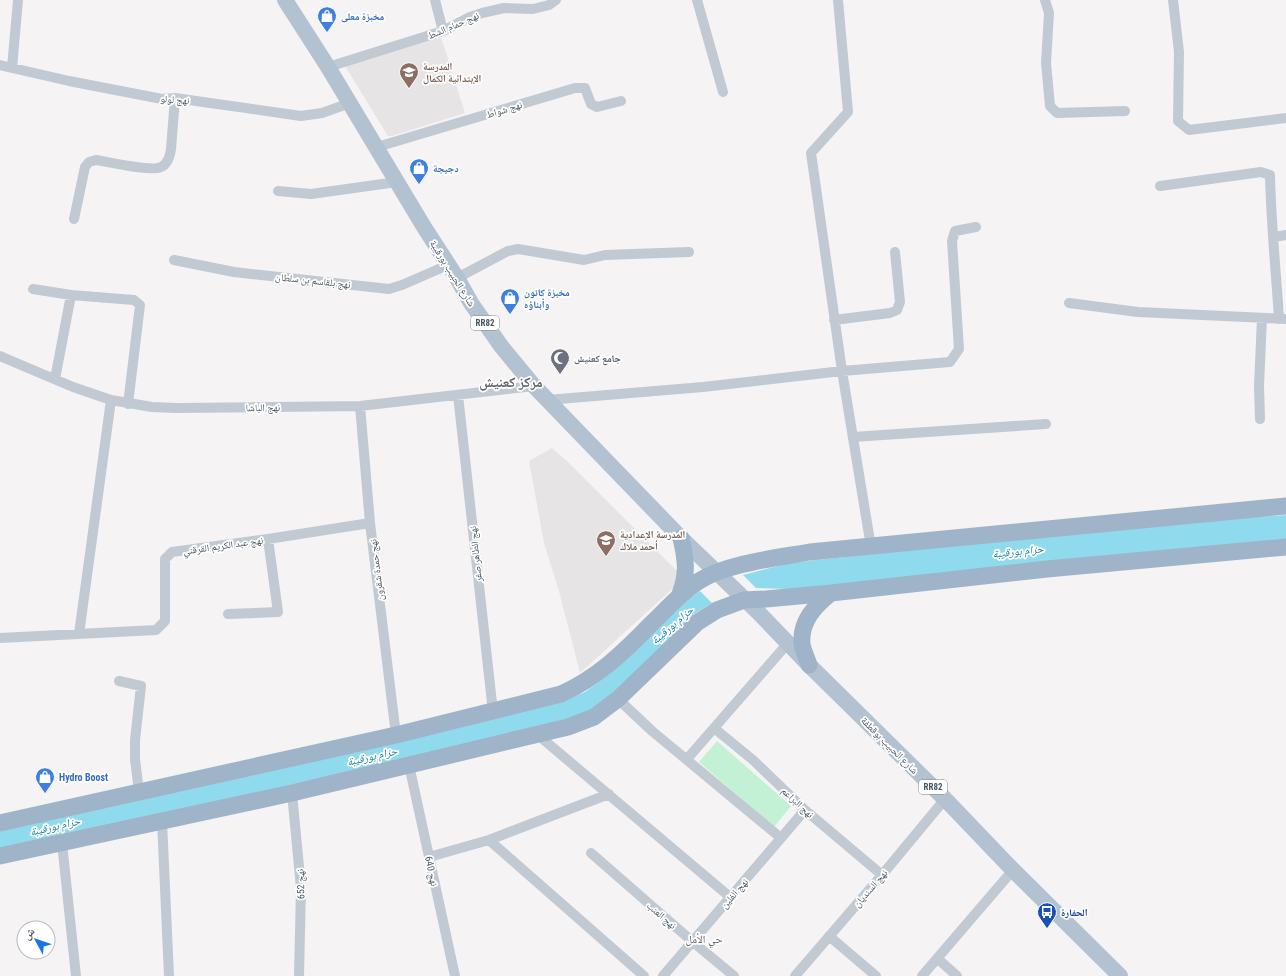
<svg xmlns="http://www.w3.org/2000/svg" width="1286" height="976" font-family="'Roboto Condensed','Noto Naskh Arabic',sans-serif">
<rect width="100%" height="100%" fill="#f5f3f3"/>
<path fill="#e6e4e5" d="M 441,37 L 465,113 L 392,136 L 388,136 L 345,66 Z
M 552,448 L 568,462 L 678,572 L 680,582 L 580,673 L 559,591 L 544,543 L 529,461 Z"/>
<path fill="#c3f1d5" d="M 717,741 L 791,806 L 774,827 L 699,762 Z"/>
<path fill="#90daee" d="M 1286,515 L 1286,540 L 791,589 L 756,588 L 743,575 L 789,563 L 872,554 L 1215,520 Z
M 700,591 L 712,603 L 694,614 L 682,628 L 622,688 L 583,715 L 409,759 L 0,850 L 0,831 L 446,731 L 561,702 L 585,692 L 603,679 L 636,650 L 684,602 Z"/>
<g fill="none" stroke-linecap="round" stroke-linejoin="round">
<path stroke="#c1cad2" stroke-width="10" d="M 435,0 L 443,31
M 697,0 L 723,92
M 838,0 L 848,112 L 811,153 L 842,371 L 871,547
M 1045,0 L 1049,13 L 1046,63 L 1050,106 L 1057,113 L 1125,111
M 1173,0 L 1179,52 L 1178,121 L 1189,130 L 1286,118
M 0,65 L 69,81 L 162,99 L 175,98 L 301,116 L 322,113 L 350,103
M 328,67 L 443,31 L 470,17 L 482,13 L 504,8 L 533,9 L 549,5 L 556,0
M 12,68 L 18,0
M 377,147 L 575,88 L 585,88 L 591,104 L 597,107 L 621,101
M 1160,186 L 1261,172 L 1270,175 C 1271,223 1276,271 1279,319
M 278,191 L 311,194 L 397,182
M 74,219 L 85,167 L 89,162 L 96,160 C 109,162 151,172 161,167 C 168,164 170,156 171,149 L 175,98
M 1274,237 L 1286,235
M 174,260 L 234,272 L 389,289 L 402,285 L 448,265
M 457,278 L 508,251 L 518,249 L 584,260 L 605,255 L 689,252
M 33,289 L 71,295 L 134,300 L 140,305 L 128,404
M 1069,303 L 1138,312 L 1286,319
M 834,320 L 890,313 L 897,310 L 900,302 L 895,252
M 0,356 L 73,387 L 111,400 L 152,407 L 176,408 L 360,406 L 534,386
M 55,379 L 71,295
M 458,395 L 493,712
M 547,400 L 703,387 L 842,371 L 950,362 L 959,349 L 952,241 L 955,231 L 976,227
M 360,406 L 370,523 L 396,735
M 1260,419 L 1259,386 L 1262,318
M 853,437 L 1046,424
M 228,614 L 278,612 L 268,539
M 79,634 L 111,400
M 0,638 L 156,630 L 165,621 L 165,559 L 172,552 L 268,539 L 370,523
M 119,681 L 141,686 L 135,740 L 135,759 L 139,792
M 618,699 L 652,731 L 781,838
M 714,728 L 753,760 L 805,810 L 882,875
M 538,735 L 730,897
M 687,759 L 788,643
M 409,765 L 455,976
M 292,793 L 301,888 L 299,976
M 609,794 L 489,840 L 644,976
M 162,821 L 169,976
M 62,843 L 76,976
M 591,853 L 693,942 L 734,976
M 429,857 L 489,840
M 829,936 L 876,976
M 938,959 L 957,976
M 663,976 L 805,810
M 795,976 L 882,875 L 945,799
M 922,976 L 1013,870"/>
<path stroke="#b3c2d1" stroke-width="16" d="M 285,0 L 328,67 L 424,227 L 457,278 L 471,303 L 501,346 L 534,386 L 681,538 L 758,612 L 809,665 L 945,799 L 1013,870 L 1120,976"/>
<path stroke="#9fb4c9" stroke-width="17" d="M 680,594 C 688,573 686,560 681,538
M 809,665 C 807,658 803,651 802,644 C 800,621 815,606 831,593
M 0,823 L 396,735 L 561,694 C 597,678 624,652 651,624 C 667,609 680,593 699,581 C 728,563 776,558 810,552 L 1286,506
M 0,856 L 292,793 L 568,727 L 594,717 L 618,699 L 698,622 L 717,610 L 744,600 L 766,599 L 831,593 L 1047,569 L 1286,547"/>
</g>
<defs>
<g id="shop-pin" transform="scale(1)"><path d="M0 17L-7.5 6A9.5 9.5 0 1 1 7.5 6Z" fill="#3f7fe0" stroke="#fff"/><path d="M-5-2.5h2.3a2.7 3.5 0 0 1 5.4 0H5L5.5 6h-11ZM-1.5-2.5h3a1.5 2.3 0 0 0-3 0Z" fill="#fff"/></g>
<g id="school-pin" transform="scale(1)"><path d="M0 17L-7.5 6A9.5 9.5 0 1 1 7.5 6Z" fill="#8d6e63" stroke="#fff"/><path d="M0-5L7-2L0 1L-7-2ZM-4 1L0 2.5L4 1V4Q0 6-4 4Z" fill="#fff"/></g>
<g id="mosque-pin" transform="scale(1)"><path d="M0 17L-7.5 6A9.5 9.5 0 1 1 7.5 6Z" fill="#6b7280" stroke="#fff"/><path d="M3.5-4.9A6 6 0 1 0 3.5 4.9A5 5 0 1 1 3.5-4.9Z" fill="#fff"/></g>
<g id="bus-pin" transform="scale(1)"><path d="M0 17L-7.5 6A9.5 9.5 0 1 1 7.5 6Z" fill="#1a4fb4" stroke="#fff"/><path d="M-5-6H5V4H4V6H2V4H-2V6H-4V4H-5ZM-3.5-4V0h7V-4ZM-3.5 1.2v1.5H-2V1.2ZM2 1.2v1.5H3.5V1.2Z" fill="#fff"/></g>
</defs>
<g fill-rule="evenodd">
<use href="#shop-pin" x="327" y="16"/>
<use href="#school-pin" x="409" y="72"/>
<use href="#shop-pin" x="419" y="168"/>
<use href="#shop-pin" x="510" y="298"/>
<use href="#mosque-pin" x="560" y="358"/>
<use href="#school-pin" x="606" y="540"/>
<use href="#shop-pin" x="45" y="777"/>
<use href="#bus-pin" x="1047" y="912"/>
</g>
<g text-anchor="middle" stroke-width="3.5" stroke-linejoin="round" paint-order="stroke">
<g fill="#fff" stroke="#808990" stroke-width="1">
<rect x="471" y="316" width="28" height="14" rx="3"/>
<rect x="919" y="780" width="28" height="14" rx="3"/>
</g>
<g font-size="9" font-weight="bold" fill="#4a5661">
<text x="485" y="326">RR82</text>
<text x="933" y="790">RR82</text>
</g>
<g font-size="10" font-weight="bold" fill="#366cbe" stroke="#fff" text-anchor="start">
<text x="341" y="20">مخبزة معلى</text>
<text x="433" y="172">دجيجة</text>
<text x="524" y="296">مخبزة كانون<tspan x="524" dy="12">وأبناؤه</tspan></text>
<text x="59" y="781">Hydro Boost</text>
</g>
<g font-size="10" fill="#4a5661" stroke="#fff">
<text transform="translate(453 25) rotate(-23)" y="4">نهج حمام الشط</text>
<text transform="translate(175 99) rotate(4)" y="4">نهج لولو</text>
<text transform="translate(504 109) rotate(-17)" y="4">نهج شواط</text>
<text transform="translate(453 273) rotate(58)" y="4">شارع الحبيب بورقيبة</text>
<text transform="translate(313 280) rotate(6)" y="4">نهج بلقاسم بن سلطان</text>
<text transform="translate(263 407) rotate(-1)" y="4">نهج الباشا</text>
<text transform="translate(223 545) rotate(-8)" y="4">نهج عبد الكريم القرقني</text>
<text transform="translate(475 554) rotate(-96)" y="4">نهج الطاهر صفر</text>
<text transform="translate(376 570) rotate(-97)" y="4">نهج حمدة شقرون</text>
<text transform="translate(890 745) rotate(45)" y="4">شارع الحبيب بوقطفة</text>
<text transform="translate(798 802) rotate(43)" y="4">نهج البراعم</text>
<text transform="translate(432 871) rotate(78)" y="4">نهج 640</text>
<text transform="translate(300 884) rotate(-92)" y="4">نهج 652</text>
<text transform="translate(870 888) rotate(-49)" y="4">نهج السنديان</text>
<text transform="translate(734 893) rotate(-49)" y="4">نهج الفلين</text>
<text transform="translate(662 915) rotate(41)" y="4">نهج العنب</text>
</g>
<g font-size="10" font-weight="bold" fill="#785e54" stroke="#fff" text-anchor="start">
<text x="423" y="70">المدرسة<tspan x="423" dy="12">الإبتدائية الكمال</tspan></text>
<text x="620" y="538">المدرسة الإعدادية<tspan x="620" dy="12">أحمد ملاك</tspan></text>
</g>
<g font-size="10" font-weight="bold" fill="#5b616d" stroke="#fff" text-anchor="start">
<text x="574" y="362">جامع كعنيش</text>
</g>
<g font-size="10" font-weight="bold" fill="#164399" stroke="#fff" text-anchor="start">
<text x="1061" y="916">الحفارة</text>
</g>
<g font-size="11" font-style="italic" fill="#0c7c9b" stroke="#fff">
<text transform="translate(1018 551) rotate(-6)" y="4">حزام بورقيبة</text>
<text transform="translate(672 625) rotate(-41)" y="4">حزام بورقيبة</text>
<text transform="translate(372 756) rotate(-13)" y="4">حزام بورقيبة</text>
<text transform="translate(55 826) rotate(-13)" y="4">حزام بورقيبة</text>
</g>
<g font-size="11" fill="#5f6368" stroke="#fff">
<text x="704" y="943">حي الأمل</text>
</g>
<g font-size="14" font-weight="bold" fill="#5f6368" stroke="#fff">
<text x="511" y="387">مركز كعنيش</text>
</g>
</g>
<g transform="translate(36 940) rotate(310)"><circle r="19" fill="#ffffff" stroke="#b7bbc0"/>
<path d="M0-3L7 15L0 10L-7 15Z" fill="#1a73e8"/>
<text y="-6" font-size="11" font-weight="bold" text-anchor="middle" fill="#4a5661">ش</text>
</g>
</svg>
